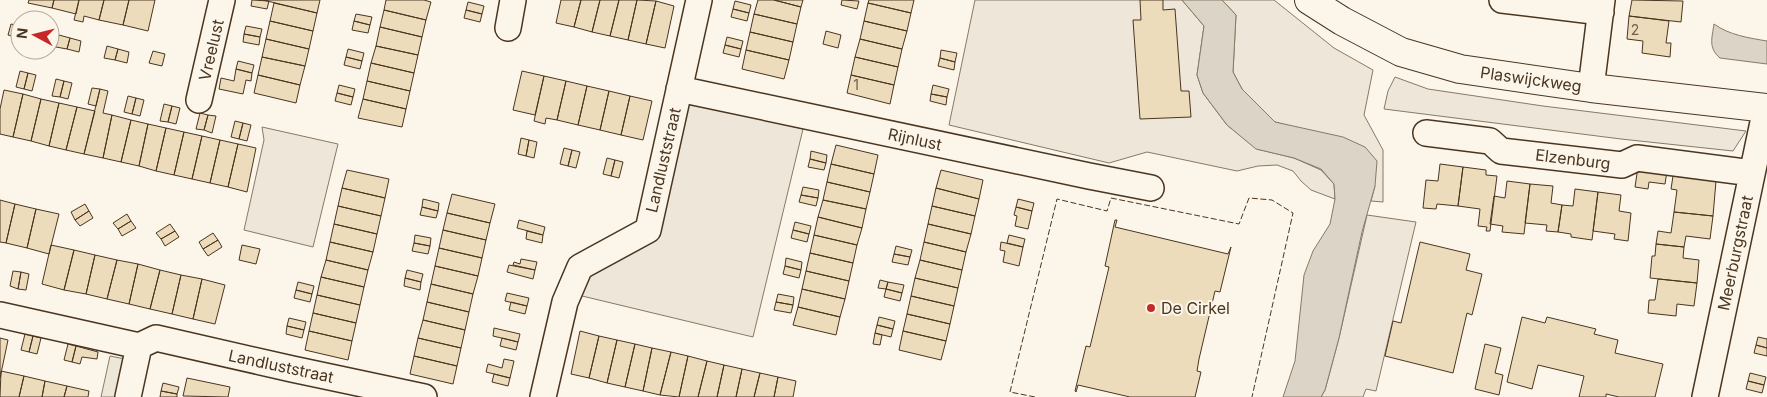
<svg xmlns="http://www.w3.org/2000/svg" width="1767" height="397" font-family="Inter,sans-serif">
<rect width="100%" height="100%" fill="#fbf6e9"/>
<path fill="#ede6d9" stroke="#887966" d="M 975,0 L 1182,0 L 1204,26 L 1197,75 L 1203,93 L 1227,125 L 1257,149 L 1294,158 L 1321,170 L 1334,184 L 1335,199 L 1311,190 L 1301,181 L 1293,171 L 1277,165 L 1258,166 L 1237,171 L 1147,152 L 1109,163 L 949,125 Z
M 1222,0 L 1274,0 L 1334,48 L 1373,70 L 1364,115 L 1383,150 L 1383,202 L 1371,201 L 1375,186 L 1290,126 L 1275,122 L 1242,89 L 1233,72 L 1236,15 Z
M 1395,77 L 1428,89 L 1543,106 L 1746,131 L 1733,151 L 1621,139 L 1384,109 L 1388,91 Z
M 686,101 L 803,129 L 753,337 L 578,295 L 585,278 L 655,239 Z
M 262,127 L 338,144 L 313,247 L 244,230 L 264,140 Z
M 1367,215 L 1416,222 L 1376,391 L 1366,389 L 1363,397 L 1321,397 L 1325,390 L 1339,338 Z"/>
<path fill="#ede7d9" stroke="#887966" d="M 110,356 L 125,359 L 116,397 L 101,397 Z"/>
<path fill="#dcd4c6" stroke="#887966" d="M 1182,0 L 1222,0 L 1236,15 L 1233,72 L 1242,89 L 1275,122 L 1343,137 L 1365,147 L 1377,161 L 1375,186 L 1362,232 L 1339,338 L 1325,390 L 1321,397 L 1283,397 L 1295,361 L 1304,275 L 1313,251 L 1330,224 L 1335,199 L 1334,184 L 1321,169 L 1294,158 L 1256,149 L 1227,125 L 1203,93 L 1197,75 L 1204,26 Z
M 1714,24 C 1729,35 1749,38 1767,41 L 1767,64 L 1720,58 C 1708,48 1712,38 1714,24 Z"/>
<path fill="#ecdcbc" stroke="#4a3520" d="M 29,0 L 54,0 L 52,8 L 28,3 Z
M 54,0 L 79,0 L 76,14 L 52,8 Z
M 79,0 L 104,0 L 99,20 L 84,16 L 83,22 L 74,20 Z
M 104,0 L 129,0 L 123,25 L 99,20 Z
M 129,0 L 155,0 L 148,31 L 123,25 Z
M 252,0 L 269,1 L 267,9 L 251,6 Z
M 263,0 L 320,0 L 317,13 Z
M 386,0 L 424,0 L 431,2 L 426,20 L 384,10 Z
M 561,0 L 581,0 L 574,27 L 556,23 Z
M 581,0 L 600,0 L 592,32 L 574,27 Z
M 600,0 L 619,0 L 610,36 L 592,32 Z
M 619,0 L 637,0 L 628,40 L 610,36 Z
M 637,0 L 656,1 L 646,44 L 628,40 Z
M 758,0 L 774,0 L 801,7 L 797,24 L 754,14 Z
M 774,0 L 803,0 L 801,7 Z
M 842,0 L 859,1 L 857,9 L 841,5 Z
M 869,0 L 914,0 L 911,13 L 868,3 Z
M 1140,0 L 1163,0 L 1163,10 L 1175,9 L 1181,91 L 1189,91 L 1191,117 L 1140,119 L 1133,20 L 1141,20 Z
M 1632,0 L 1683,1 L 1681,22 L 1629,16 Z
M 656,1 L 674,6 L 665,48 L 646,44 Z
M 735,1 L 751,5 L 749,13 L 733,9 Z
M 468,2 L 484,6 L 482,14 L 466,10 Z
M 274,3 L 317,13 L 313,31 L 270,21 Z
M 868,3 L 911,13 L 907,31 L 864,21 Z
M 733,9 L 749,13 L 747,21 L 731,17 Z
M 384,10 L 426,20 L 422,37 L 380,27 Z
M 466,10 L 482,14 L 480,22 L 464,18 Z
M 356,14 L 372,17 L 370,25 L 354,21 Z
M 754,14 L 797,24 L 793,42 L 750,32 Z
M 1629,16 L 1669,21 L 1666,43 L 1671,43 L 1670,57 L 1642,53 L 1643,41 L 1627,39 Z
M 270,21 L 313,31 L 309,49 L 266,39 Z
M 354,21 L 370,25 L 368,33 L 352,30 Z
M 864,21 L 907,31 L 902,49 L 860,39 Z
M 11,24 L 20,26 L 20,38 L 8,35 Z
M 246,26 L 262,29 L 260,37 L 244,34 Z
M 380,27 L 422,37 L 418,55 L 376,46 Z
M 826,31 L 841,35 L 838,48 L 823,44 Z
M 750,32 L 793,42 L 789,60 L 746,50 Z
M 244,34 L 260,37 L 259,45 L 243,42 Z
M 59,35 L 70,38 L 67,49 L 56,47 Z
M 727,37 L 743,41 L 741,49 L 725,45 Z
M 70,38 L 81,41 L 79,52 L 67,49 Z
M 266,39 L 309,49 L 305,66 L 262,57 Z
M 860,39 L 902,49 L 898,67 L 855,57 Z
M 725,45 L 741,49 L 739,57 L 723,53 Z
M 107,46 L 118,49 L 115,60 L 104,58 Z
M 376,46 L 418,55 L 414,73 L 371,63 Z
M 118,49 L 129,52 L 127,63 L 115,60 Z
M 348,49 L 364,53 L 362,61 L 346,57 Z
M 746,50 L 789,60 L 784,79 L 742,69 Z
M 941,50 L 957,53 L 955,62 L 940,58 Z
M 153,51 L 165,54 L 162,66 L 149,63 Z
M 262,57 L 305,66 L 300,85 L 258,75 Z
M 346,57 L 362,61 L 360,69 L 344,65 Z
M 855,57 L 898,67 L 894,85 L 851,75 Z
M 940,58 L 955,62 L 954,70 L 938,66 Z
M 238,61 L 254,65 L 252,73 L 236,69 Z
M 371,63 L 414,73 L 410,91 L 367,81 Z
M 236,69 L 252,73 L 251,81 L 246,80 L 243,94 L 219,89 L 221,78 L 234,81 Z
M 20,71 L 28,73 L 24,89 L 16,87 Z
M 522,71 L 544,76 L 535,115 L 513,110 Z
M 28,73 L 36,75 L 32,91 L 24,89 Z
M 258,75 L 300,85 L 296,103 L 254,93 Z
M 851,75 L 894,85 L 890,104 L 847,93 Z
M 544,76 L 566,81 L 557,120 L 546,118 L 545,124 L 534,121 Z
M 56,79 L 64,81 L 60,97 L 52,96 Z
M 64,81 L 72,83 L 68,99 L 60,97 Z
M 367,81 L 410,91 L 406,109 L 363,99 Z
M 566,81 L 587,86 L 578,125 L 557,120 Z
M 339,85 L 355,89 L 353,97 L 337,93 Z
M 933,85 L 949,89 L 947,97 L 931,94 Z
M 587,86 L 609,91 L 600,130 L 578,125 Z
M 92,88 L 100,89 L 96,106 L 88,104 Z
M 100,89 L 108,91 L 103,113 L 112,115 L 103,158 L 84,154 Z
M 4,90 L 23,94 L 13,137 L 0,134 L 0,109 Z
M 609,91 L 630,96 L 621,135 L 600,130 Z
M 337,93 L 353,97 L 351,105 L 335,101 Z
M 23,94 L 41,99 L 31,141 L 13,137 Z
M 931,94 L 947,97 L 946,105 L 930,101 Z
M 128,96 L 136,98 L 132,114 L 124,112 Z
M 630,96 L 652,101 L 643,140 L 621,135 Z
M 136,98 L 144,100 L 140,116 L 132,114 Z
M 41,99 L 59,103 L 49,146 L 31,141 Z
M 363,99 L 406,109 L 402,127 L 358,118 Z
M 59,103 L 77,107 L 66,150 L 49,146 Z
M 164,104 L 172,106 L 168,122 L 160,121 Z
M 172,106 L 180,108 L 176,124 L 168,122 Z
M 77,107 L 95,111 L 84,154 L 66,150 Z
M 200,113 L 208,115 L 204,130 L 196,129 Z
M 112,115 L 131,120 L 121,162 L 103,158 Z
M 208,115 L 216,116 L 212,133 L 204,130 Z
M 131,120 L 148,124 L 139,166 L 121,162 Z
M 235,121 L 243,123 L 239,139 L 231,137 Z
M 243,123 L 251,125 L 247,141 L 239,139 Z
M 148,124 L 166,128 L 156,171 L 139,166 Z
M 166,128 L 184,132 L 174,175 L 156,171 Z
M 184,132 L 202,136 L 192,179 L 174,175 Z
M 202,136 L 220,140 L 210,183 L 192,179 Z
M 521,138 L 529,140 L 526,156 L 518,154 Z
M 220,140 L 238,144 L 228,187 L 210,183 Z
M 529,140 L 537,142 L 534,158 L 526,156 Z
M 238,144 L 256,148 L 247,192 L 228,187 Z
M 836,145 L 878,155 L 874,174 L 831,164 Z
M 564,148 L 572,150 L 568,166 L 560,164 Z
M 572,150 L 580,152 L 576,168 L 568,166 Z
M 811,151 L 827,155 L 826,163 L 810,159 Z
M 607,158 L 615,160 L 611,176 L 603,174 Z
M 810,159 L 826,163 L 824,170 L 808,167 Z
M 615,160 L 623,162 L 619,178 L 611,176 Z
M 831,164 L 874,174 L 870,192 L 827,182 Z
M 1440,164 L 1463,167 L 1458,206 L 1437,204 L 1436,209 L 1423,208 L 1426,180 L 1438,181 Z
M 1463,167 L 1486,170 L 1486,175 L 1497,176 L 1490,231 L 1486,231 L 1487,227 L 1478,226 L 1480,209 L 1458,206 Z
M 1638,167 L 1667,171 L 1665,184 L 1649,182 L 1648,189 L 1635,187 Z
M 347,170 L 389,179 L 385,198 L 342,188 Z
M 941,170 L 983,180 L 979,199 L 936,188 Z
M 1673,176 L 1716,181 L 1713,216 L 1674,212 L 1677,190 L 1671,189 Z
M 1507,181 L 1530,184 L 1524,234 L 1502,232 L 1503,226 L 1490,224 L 1494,196 L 1505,198 Z
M 827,182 L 870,192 L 866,209 L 823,200 Z
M 1530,184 L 1553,186 L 1551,203 L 1562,205 L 1558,232 L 1546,231 L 1547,225 L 1525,223 Z
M 803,187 L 819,190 L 818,198 L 801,195 Z
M 342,188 L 385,198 L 381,216 L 338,206 Z
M 936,188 L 979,199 L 975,216 L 932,206 Z
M 1575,189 L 1598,192 L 1592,240 L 1571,237 L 1571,234 L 1558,232 L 1562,205 L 1573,206 Z
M 1598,192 L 1621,195 L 1619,211 L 1631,213 L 1628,241 L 1614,239 L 1615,234 L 1593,231 Z
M 452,194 L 495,204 L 490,223 L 447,213 Z
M 801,195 L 818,198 L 816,206 L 799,202 Z
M 423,199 L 439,203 L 438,211 L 422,207 Z
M 1018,199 L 1034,203 L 1032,211 L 1016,207 Z
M 0,200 L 15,204 L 6,243 L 0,242 Z
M 823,200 L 866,209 L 862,228 L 818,217 Z
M 15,204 L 36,209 L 27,248 L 6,243 Z
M 85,204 L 89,211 L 75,220 L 71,212 Z
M 338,206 L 381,216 L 377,234 L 334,224 Z
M 932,206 L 975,216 L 971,234 L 928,224 Z
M 422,207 L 438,211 L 436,218 L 420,215 Z
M 1016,207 L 1032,211 L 1028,229 L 1015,226 L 1017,216 L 1014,215 Z
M 36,209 L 59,214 L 49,254 L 27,248 Z
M 89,211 L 93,218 L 80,226 L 75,220 Z
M 1674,212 L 1713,216 L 1710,239 L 1686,236 L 1684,247 L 1656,244 L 1658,231 L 1671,233 Z
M 447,213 L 490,223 L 486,240 L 443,230 Z
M 127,214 L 131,221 L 118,229 L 113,223 Z
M 818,217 L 862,228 L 857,245 L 814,235 Z
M 519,220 L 545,227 L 543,235 L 517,228 Z
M 1115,220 L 1117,220 L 1115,227 L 1228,254 L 1231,247 L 1220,292 L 1215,291 L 1199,359 L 1197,371 L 1201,372 L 1195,397 L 1130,397 L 1078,385 L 1076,392 L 1075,391 L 1086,346 L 1090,347 L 1109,267 L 1105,266 Z
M 131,221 L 136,228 L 122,236 L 118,229 Z
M 795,222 L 811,226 L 809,234 L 793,230 Z
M 170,224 L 175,231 L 161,239 L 156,233 Z
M 334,224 L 377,234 L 373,252 L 330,242 Z
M 928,224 L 971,234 L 966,252 L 924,242 Z
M 443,230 L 486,240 L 482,258 L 439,248 Z
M 793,230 L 809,234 L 807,242 L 791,238 Z
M 175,231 L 179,237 L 165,246 L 161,239 Z
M 527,231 L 543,235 L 542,243 L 526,239 Z
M 213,233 L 218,240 L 203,249 L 199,242 Z
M 415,235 L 431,238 L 430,246 L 414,243 Z
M 814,235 L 857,245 L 853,263 L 810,253 Z
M 1009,235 L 1025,239 L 1023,247 L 1007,243 Z
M 218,240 L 222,247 L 208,256 L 203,249 Z
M 330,242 L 373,252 L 368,270 L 326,260 Z
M 924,242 L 966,252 L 962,270 L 920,260 Z
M 1001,242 L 1023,247 L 1019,266 L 1003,262 L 1005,251 L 1000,250 Z
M 1420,242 L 1470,254 L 1466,270 L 1482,274 L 1472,315 L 1467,313 L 1453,373 L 1385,356 L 1393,321 L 1401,323 Z
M 414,243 L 430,246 L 428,254 L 412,251 Z
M 1656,244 L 1684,247 L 1683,258 L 1699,260 L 1697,283 L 1650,278 L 1652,256 L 1655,256 Z
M 51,245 L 74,250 L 64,290 L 42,284 Z
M 242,245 L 260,249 L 256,264 L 239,260 Z
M 896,246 L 912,250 L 910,257 L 894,254 Z
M 439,248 L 482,258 L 478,276 L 435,266 Z
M 74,250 L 95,255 L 86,294 L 64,290 Z
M 810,253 L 853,263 L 849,281 L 806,271 Z
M 894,254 L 910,257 L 908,265 L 892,262 Z
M 95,255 L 117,260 L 107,299 L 86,294 Z
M 786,258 L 802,262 L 801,270 L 785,266 Z
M 521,259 L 537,262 L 535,270 L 513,265 L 514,262 L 520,264 Z
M 117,260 L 138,264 L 129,304 L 107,299 Z
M 326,260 L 368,270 L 364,287 L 321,277 Z
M 920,260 L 962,270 L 958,288 L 915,278 Z
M 138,264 L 160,270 L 150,309 L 129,304 Z
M 509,265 L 535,270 L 533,279 L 507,272 Z
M 435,266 L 478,276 L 473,294 L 431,284 Z
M 785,266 L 801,270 L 799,278 L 783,274 Z
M 160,270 L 181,275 L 172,314 L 150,309 Z
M 407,270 L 423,274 L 421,282 L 405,278 Z
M 13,271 L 21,272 L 18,289 L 10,286 Z
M 806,271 L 849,281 L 845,299 L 802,289 Z
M 21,272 L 29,274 L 26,290 L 18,289 Z
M 181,275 L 202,279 L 193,319 L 172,314 Z
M 321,277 L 364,287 L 360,305 L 317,295 Z
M 405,278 L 421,282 L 420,290 L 404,286 Z
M 915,278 L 958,288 L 954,306 L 911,296 Z
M 202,279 L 225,285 L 215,324 L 193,319 Z
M 1658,279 L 1697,283 L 1694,306 L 1677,304 L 1676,316 L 1648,313 L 1649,300 L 1655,300 Z
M 880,280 L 888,282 L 886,289 L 878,288 Z
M 298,282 L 314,286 L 312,294 L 296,290 Z
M 888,282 L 904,285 L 902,293 L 886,289 Z
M 431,284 L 473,294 L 469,312 L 427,302 Z
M 802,289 L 845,299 L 840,317 L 798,307 Z
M 886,289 L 902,293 L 900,301 L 884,297 Z
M 296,290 L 312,294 L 310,302 L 294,298 Z
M 507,293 L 529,298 L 527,306 L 505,301 Z
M 778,294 L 794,297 L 793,305 L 776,302 Z
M 317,295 L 360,305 L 356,323 L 313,313 Z
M 911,296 L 954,306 L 950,324 L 907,314 Z
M 427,302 L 469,312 L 465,330 L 423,320 Z
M 511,302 L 527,306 L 525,314 L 509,310 Z
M 776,302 L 793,305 L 791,313 L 774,310 Z
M 798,307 L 840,317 L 836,335 L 793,325 Z
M 313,313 L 356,323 L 352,341 L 309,331 Z
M 907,314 L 950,324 L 946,341 L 903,331 Z
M 879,317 L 895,321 L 893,329 L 877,325 Z
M 1522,317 L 1545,323 L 1547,317 L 1596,329 L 1594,334 L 1618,340 L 1615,353 L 1663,364 L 1655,397 L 1619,397 L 1606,394 L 1606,397 L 1579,397 L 1584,376 L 1538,365 L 1532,389 L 1507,382 Z
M 289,318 L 306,322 L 304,330 L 287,326 Z
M 423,320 L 465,330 L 461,348 L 418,338 Z
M 877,325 L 893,329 L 891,337 L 875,333 Z
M 287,326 L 304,330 L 302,338 L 286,334 Z
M 494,328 L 520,334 L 518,342 L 493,336 Z
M 309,331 L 352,341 L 348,360 L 305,350 Z
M 580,331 L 599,336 L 589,378 L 571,374 Z
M 903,331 L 946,341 L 941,360 L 899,350 Z
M 875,333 L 882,335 L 880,345 L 873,344 Z
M 25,334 L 33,336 L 29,352 L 21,350 Z
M 33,336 L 41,338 L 37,354 L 29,352 Z
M 599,336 L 617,340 L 607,383 L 589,378 Z
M 1758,337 L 1767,339 L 1767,348 L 1756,345 Z
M 0,338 L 8,340 L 0,378 Z
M 418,338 L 461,348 L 457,366 L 414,356 Z
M 502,338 L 518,342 L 516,350 L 500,346 Z
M 617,340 L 635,344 L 625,387 L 607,383 Z
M 68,344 L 76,346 L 72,362 L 64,360 Z
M 635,344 L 652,348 L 643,391 L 625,387 Z
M 1485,344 L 1501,348 L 1495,373 L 1503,375 L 1499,395 L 1475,389 Z
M 1756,345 L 1767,348 L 1767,356 L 1754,353 Z
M 76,346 L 98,352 L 97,359 L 82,357 L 80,364 L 72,362 Z
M 652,348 L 671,352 L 660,395 L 643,391 Z
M 671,352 L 688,356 L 679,397 L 660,395 Z
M 414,356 L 457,366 L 453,384 L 410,374 Z
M 688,356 L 707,361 L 698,397 L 679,397 Z
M 504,359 L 514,361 L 510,378 L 486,372 L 488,364 L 502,368 Z
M 707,361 L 724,365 L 717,397 L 698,397 Z
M 724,365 L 742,369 L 736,397 L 717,397 Z
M 742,369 L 760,373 L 754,397 L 736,397 Z
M 1,371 L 24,376 L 19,397 L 0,397 Z
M 760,373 L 778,377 L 774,397 L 754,397 Z
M 1750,373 L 1766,377 L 1764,385 L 1748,381 Z
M 494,374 L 510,378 L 508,386 L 492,382 Z
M 24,376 L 45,381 L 42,397 L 19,397 Z
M 778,377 L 796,381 L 793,397 L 774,397 Z
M 187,378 L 230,387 L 228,397 L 183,396 Z
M 45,381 L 67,386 L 64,397 L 42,397 Z
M 1748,381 L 1764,385 L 1762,393 L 1746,389 Z
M 163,383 L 179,387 L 177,394 L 161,391 Z
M 67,386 L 89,391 L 88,397 L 64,397 Z
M 161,391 L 177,394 L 177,397 L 160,397 Z"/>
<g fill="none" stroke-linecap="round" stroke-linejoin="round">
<g stroke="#4a3520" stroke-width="28">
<path id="street" d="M 1502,0 L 1601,12
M 508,28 L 513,0
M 1591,88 L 1602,0
M 679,89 L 1089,176 L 1151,188
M 199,100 L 222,0
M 1426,133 L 1490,141 L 1501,151 L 1622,165 L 1637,158 L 1752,173
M 0,315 L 139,346 L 156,338 L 292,369 L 424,397
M 128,397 L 139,346
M 543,397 L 565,302 L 580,267 L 648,230 L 699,0
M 1705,397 L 1766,108"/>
</g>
<g stroke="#4a3520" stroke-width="30">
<path id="secondary" d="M 1309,0 L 1342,21 L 1401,52 L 1460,69 L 1591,88 L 1767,108"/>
</g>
<use href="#street" stroke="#fbf6e9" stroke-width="25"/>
<use href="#secondary" stroke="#fbf6e9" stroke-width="28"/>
<path stroke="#4a3520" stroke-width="1" stroke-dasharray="6 2.5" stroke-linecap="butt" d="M 1035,397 L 1010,392 L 1057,199 L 1107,211 L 1111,198 L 1239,224 L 1249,198 L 1272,200 L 1293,213 L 1252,397"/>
</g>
<circle fill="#c62828" stroke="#fbf6e9" stroke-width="2" cx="1151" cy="308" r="5"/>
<g text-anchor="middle" stroke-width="4" stroke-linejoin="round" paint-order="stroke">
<g font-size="14" fill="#725f47">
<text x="1635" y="35">2</text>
<text x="856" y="90">1</text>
</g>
<g font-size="16" fill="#4a3520" stroke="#fbf6e9">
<text transform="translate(211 50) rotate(-77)" y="6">Vreelust</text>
<text transform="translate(1531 79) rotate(8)" y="6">Plaswijckweg</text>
<text transform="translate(915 139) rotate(12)" y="6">Rijnlust</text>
<text transform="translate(1573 159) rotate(7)" y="6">Elzenburg</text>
<text transform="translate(663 160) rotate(-77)" y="6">Landluststraat</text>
<text transform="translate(1735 253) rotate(-78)" y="6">Meerburgstraat</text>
<text transform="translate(281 366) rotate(12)" y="6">Landluststraat</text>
</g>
<g font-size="16" fill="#4a3520" stroke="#fbf6e9" text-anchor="start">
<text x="1161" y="314">De Cirkel</text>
</g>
</g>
<g transform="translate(35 35) rotate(277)"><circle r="24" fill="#fbf6e9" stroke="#b4a999"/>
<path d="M0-4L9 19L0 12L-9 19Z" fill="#c62828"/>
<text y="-8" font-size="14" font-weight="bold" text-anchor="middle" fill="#4a3520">N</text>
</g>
</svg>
